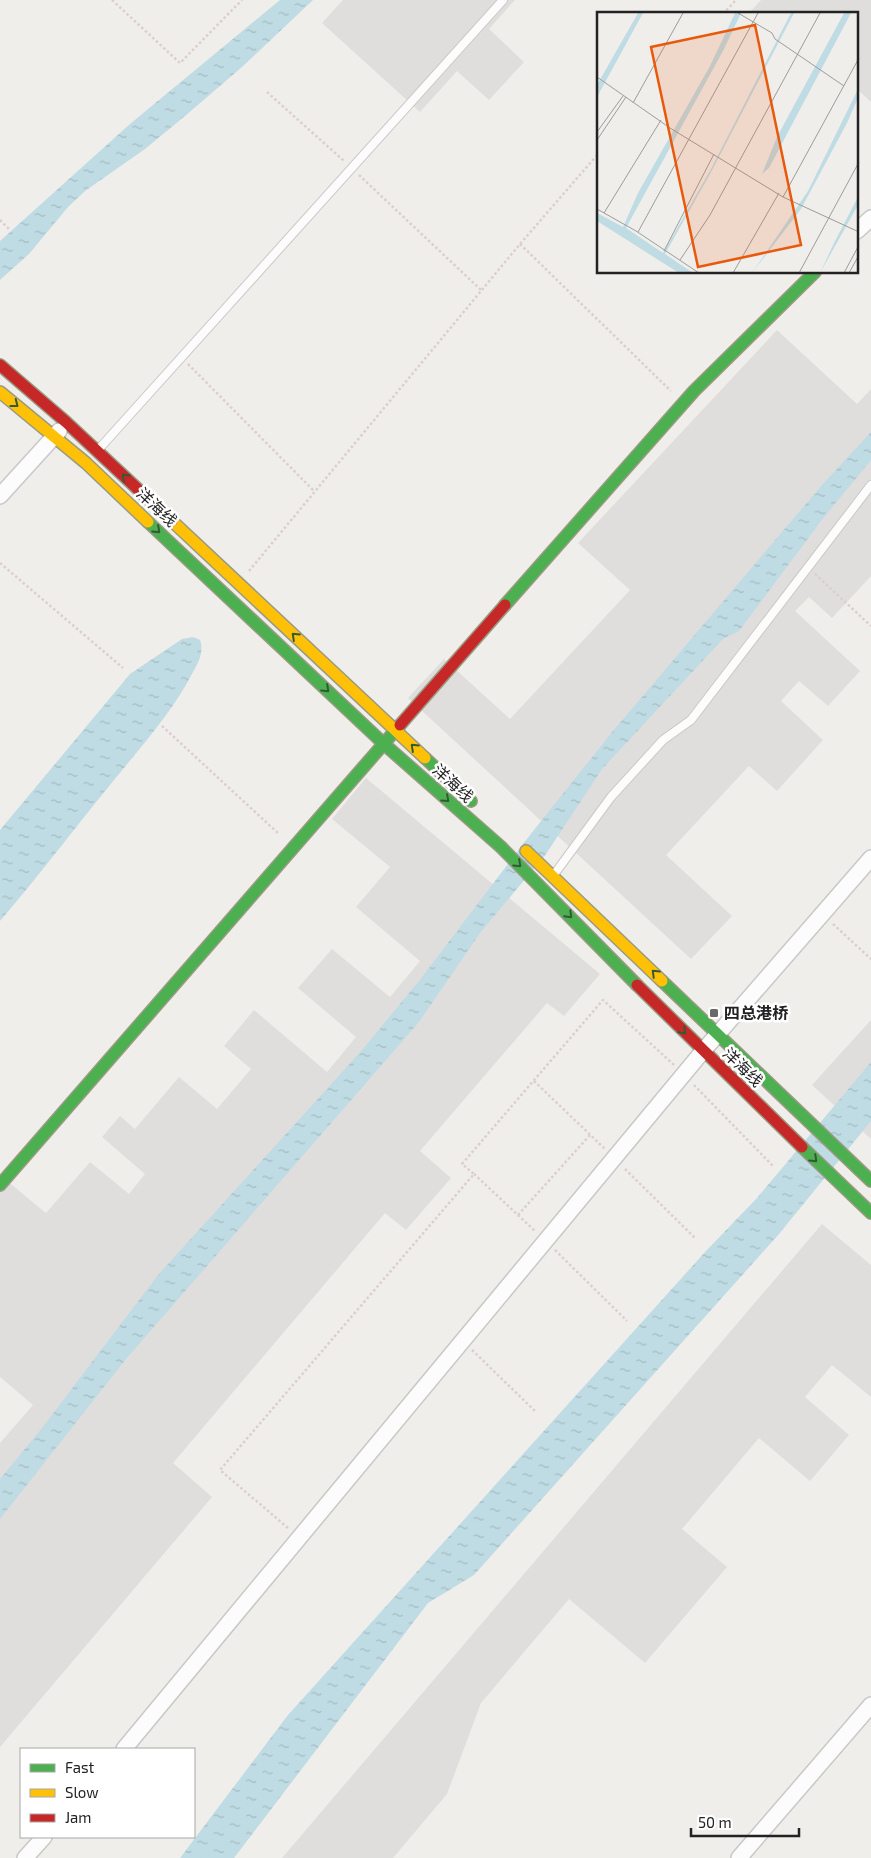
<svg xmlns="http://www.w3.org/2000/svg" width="871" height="1858" font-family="'Exo 2','Noto Sans SC',sans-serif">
<defs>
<pattern id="water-ripples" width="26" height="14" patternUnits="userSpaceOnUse" patternTransform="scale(1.25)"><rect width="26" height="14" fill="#bfdbe3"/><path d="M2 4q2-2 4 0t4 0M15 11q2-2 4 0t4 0" fill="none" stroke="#a4bcc2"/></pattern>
</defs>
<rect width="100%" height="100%" fill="#f0eeeb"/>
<path fill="#dfdedc" d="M 343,0 L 515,0 L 489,29 L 524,62 L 489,100 L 457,71 L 420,112 L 322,23 Z
M 761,0 L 871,0 L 871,102 L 857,89 L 857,14 L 748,14 Z
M 777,330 L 857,404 L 871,389 L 871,576 L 832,618 L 809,597 L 795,611 L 860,671 L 828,706 L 799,681 L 781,701 L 823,740 L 777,791 L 749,766 L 666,855 L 732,916 L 691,959 L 408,698 L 444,659 L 510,719 L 630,590 L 578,543 Z
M 366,778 L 600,974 L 564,1016 L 547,1003 L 420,1151 L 451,1178 L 406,1230 L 385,1213 L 173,1463 L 212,1497 L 0,1747 L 0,1443 L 33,1405 L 0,1377 L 0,1175 L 46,1213 L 90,1162 L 129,1194 L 145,1174 L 102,1137 L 120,1116 L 135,1129 L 179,1077 L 217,1109 L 251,1069 L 224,1046 L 254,1010 L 327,1072 L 356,1037 L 298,988 L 332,949 L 390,997 L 420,961 L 356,907 L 390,867 L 332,819 Z
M 871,1020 L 871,1139 L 812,1085 Z
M 822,1224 L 871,1265 L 871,1397 L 832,1365 L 805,1397 L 849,1435 L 810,1481 L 759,1438 L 682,1529 L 727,1567 L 645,1663 L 569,1599 L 481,1703 L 447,1794 L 393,1858 L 282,1858 Z"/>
<path fill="url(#water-ripples)" d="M 280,0 L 313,0 L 242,67 L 185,116 L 145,149 L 85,191 L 68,207 L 29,254 L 0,280 L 0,241 L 130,124 Z
M 871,432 L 871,460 L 821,521 L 739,631 L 723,639 L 602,769 L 546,854 L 480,933 L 419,1022 L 126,1359 L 0,1519 L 0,1479 L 42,1428 L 158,1275 L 363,1049 L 419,981 L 530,835 L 613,731 L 822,485 Z
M 193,637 L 200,640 C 204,651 199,662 193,672 C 172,713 139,749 110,785 C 73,830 38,877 0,921 L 0,830 L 130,674 L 182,639 Z
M 871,1062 L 871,1121 L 779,1234 L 474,1575 L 428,1603 L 234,1858 L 180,1858 L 288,1715 L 706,1251 L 757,1198 Z"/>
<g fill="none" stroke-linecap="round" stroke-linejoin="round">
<g stroke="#c9c8c7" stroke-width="10">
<path id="lane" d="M 98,450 L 503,0
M 553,876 L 611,797 L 663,740 L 691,720 L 871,485"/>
</g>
<g stroke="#c9c8c7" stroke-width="18">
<path id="street" d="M 857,231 L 871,218
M 0,496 L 59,431
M 124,1749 L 703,1051 L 871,858
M 25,1858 L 44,1837
M 739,1858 L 871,1705"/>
</g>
<g stroke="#999a82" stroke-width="14">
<path id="fast" d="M 148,522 L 384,744 L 501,847 L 637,985
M 505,605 L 694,391 L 815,272
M 425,758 L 471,801
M 662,981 L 871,1181
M 802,1147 L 871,1213
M 0,1185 L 400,725"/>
</g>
<g stroke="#999a82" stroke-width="14">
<path id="slow" d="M 0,392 L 86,463 L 148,522
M 172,521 L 425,758
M 526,851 L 662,981"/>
</g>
<g stroke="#999a82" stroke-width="14">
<path id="jam" d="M 0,365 L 66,422 L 172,521
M 400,725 L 505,605
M 637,985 L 802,1147"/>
</g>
<path stroke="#dccecd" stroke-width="2.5" stroke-dasharray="2.5 2.5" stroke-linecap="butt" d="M 112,0 L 180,63 L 242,0
M 723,14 L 736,0
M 267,92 L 344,161
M 359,175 L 481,290
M 0,220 L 9,229
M 520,244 L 671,391
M 188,364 L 314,491
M 0,563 L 123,668
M 249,571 L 520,244 L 598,154
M 815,574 L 871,626
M 162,726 L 279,834
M 833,924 L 871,959
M 534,1081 L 605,1149
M 694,1085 L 773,1166
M 625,1169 L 696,1239
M 474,1174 L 535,1231
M 518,1215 L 590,1135
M 555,1250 L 627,1321
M 472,1350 L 536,1412
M 288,1528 L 220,1470 L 474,1174 L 462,1164 L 603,1000 L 674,1065"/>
<use href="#lane" stroke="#fdfcfc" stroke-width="8"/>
<use href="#street" stroke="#fdfcfc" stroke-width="15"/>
<use href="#fast" stroke="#4caf50" stroke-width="11"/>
<use href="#slow" stroke="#ffc107" stroke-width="11"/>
<use href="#jam" stroke="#c62828" stroke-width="11"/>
</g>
<defs><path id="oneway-chevron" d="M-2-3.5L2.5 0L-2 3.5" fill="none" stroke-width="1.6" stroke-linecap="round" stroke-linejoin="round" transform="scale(1.25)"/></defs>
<g stroke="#335a34">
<use href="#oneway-chevron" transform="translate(15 404) rotate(38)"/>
<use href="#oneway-chevron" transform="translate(125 477) rotate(-137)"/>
<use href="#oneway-chevron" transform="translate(157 530) rotate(43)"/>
<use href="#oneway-chevron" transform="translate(295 636) rotate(-137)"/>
<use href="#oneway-chevron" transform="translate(326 689) rotate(43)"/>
<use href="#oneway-chevron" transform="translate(414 747) rotate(-137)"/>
<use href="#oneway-chevron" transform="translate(446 799) rotate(42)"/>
<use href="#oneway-chevron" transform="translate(518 864) rotate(44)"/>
<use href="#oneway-chevron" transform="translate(569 915) rotate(45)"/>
<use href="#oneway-chevron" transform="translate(655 973) rotate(-136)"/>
<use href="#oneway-chevron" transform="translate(683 1031) rotate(45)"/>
<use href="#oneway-chevron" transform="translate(814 1159) rotate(44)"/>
</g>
<rect fill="#6a6968" stroke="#fff" stroke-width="2" x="709" y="1008" width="10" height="10" rx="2.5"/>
<g text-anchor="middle" stroke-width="5" stroke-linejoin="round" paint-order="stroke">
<g font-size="16" fill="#222" stroke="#fff">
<text transform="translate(157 507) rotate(43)" y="6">洋海线</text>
<text transform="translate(453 783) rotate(42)" y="6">洋海线</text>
<text transform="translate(743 1067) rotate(44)" y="6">洋海线</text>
</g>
<g font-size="16" font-weight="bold" fill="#222" stroke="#fff" text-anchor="start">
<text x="724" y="1019">四总港桥</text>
</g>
</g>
<g transform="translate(597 12)">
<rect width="261" height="261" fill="#f0eeeb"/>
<path d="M 41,1 L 46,1 L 0,85 L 0,73 ZM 138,1 L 144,1 L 127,37 L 29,216 L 66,241 L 114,157 L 194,1 L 197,1 L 113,162 L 68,242 L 96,261 L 82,261 L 0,209 L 0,201 L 26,215 L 41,181 L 113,54 ZM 247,1 L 254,1 L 172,156 L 165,162 L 180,125 ZM 261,77 L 261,86 L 250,111 L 204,197 L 155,261 L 211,179 ZM 261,185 L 261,193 L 223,261 L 238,229 Z" fill="#bfdbe3"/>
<path fill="none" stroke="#9e9c9b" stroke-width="1" d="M 141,1 L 175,21 L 178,27 L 247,74M 0,65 L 73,116 L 186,185 L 262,220M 36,91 L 86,1M 0,120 L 26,84M 0,128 L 29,85M 186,185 L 262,46M 0,197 L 39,219 L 102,261M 7,201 L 64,108M 41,220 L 161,1M 67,239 L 117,142M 83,248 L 113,203 L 223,1M 136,261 L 182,181M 202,261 L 262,150M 247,261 L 262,233M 252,261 L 262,243"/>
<path fill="#e8590c" fill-opacity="0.15" stroke="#e8590c" stroke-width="2.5" d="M 158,13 L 204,233 L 101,255 L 54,35 Z"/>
<rect width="261" height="261" fill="none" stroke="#222" stroke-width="2.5"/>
</g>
<rect x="20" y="1748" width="175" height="90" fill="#ffffff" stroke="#a7a7a7"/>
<rect x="30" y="1764" width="25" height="8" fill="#4caf50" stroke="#a7a7a7"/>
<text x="65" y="1773" font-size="15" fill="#222222">Fast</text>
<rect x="30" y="1789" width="25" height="8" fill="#ffc107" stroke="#a7a7a7"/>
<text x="65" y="1798" font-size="15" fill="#222222">Slow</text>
<rect x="30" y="1814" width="25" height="8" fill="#c62828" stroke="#a7a7a7"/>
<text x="65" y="1823" font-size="15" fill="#222222">Jam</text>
<path d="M691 1828v8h108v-8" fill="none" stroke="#222222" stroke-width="2.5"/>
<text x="698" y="1828" font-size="15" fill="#222222" stroke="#ffffff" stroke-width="4" paint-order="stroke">50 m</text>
</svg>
